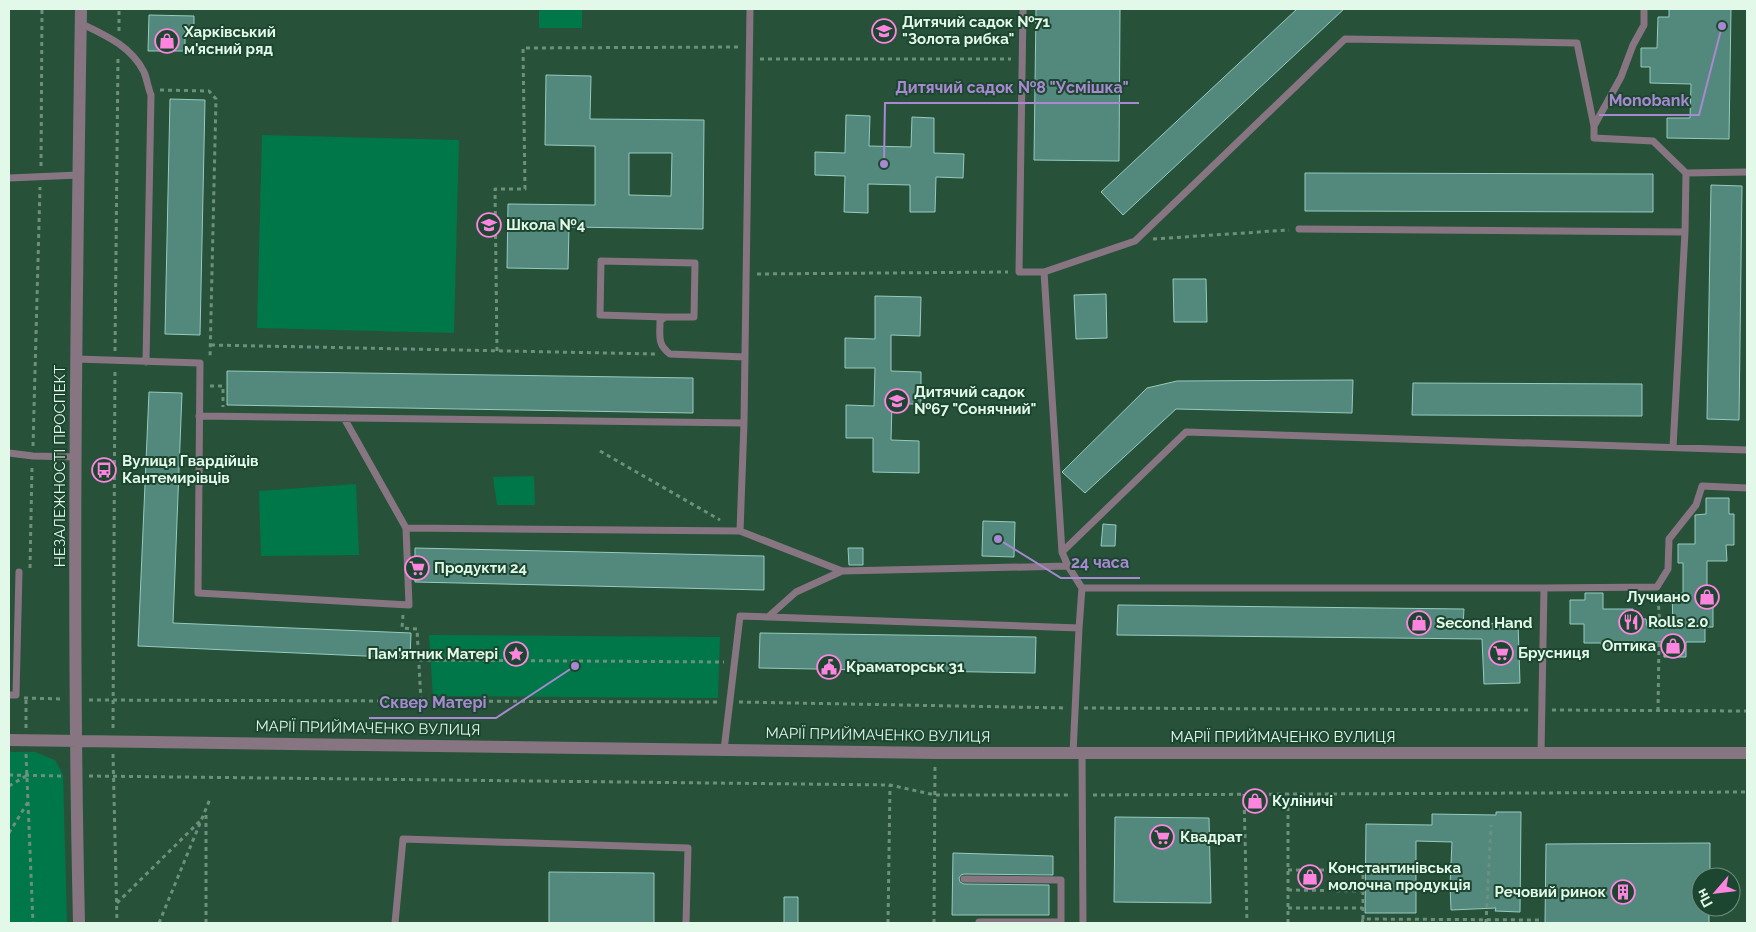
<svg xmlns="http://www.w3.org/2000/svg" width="1756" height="932" font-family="Raleway,sans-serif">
<rect width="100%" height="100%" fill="#28513a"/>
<path fill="#007748" d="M 539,9 L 582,9 L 582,28 L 539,28 Z
M 262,135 L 459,140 L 454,333 L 257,328 Z
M 534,476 L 535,505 L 497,505 L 493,477 Z
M 356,484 L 359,555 L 261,556 L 259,491 Z
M 429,635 L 720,637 L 718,698 L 433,696 Z
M 9,752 L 35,752 L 55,760 L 63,775 L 67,923 L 9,923 Z"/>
<path fill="#53887c" stroke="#95ccbf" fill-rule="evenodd" d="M 1036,9 L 1120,9 L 1119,161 L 1034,160 Z
M 1297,9 L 1344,9 L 1123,215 L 1101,192 Z
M 1669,9 L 1731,9 L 1729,139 L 1667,138 L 1667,118 L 1690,118 L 1691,84 L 1650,83 L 1650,67 L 1641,67 L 1641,48 L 1657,48 L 1658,17 L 1669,17 Z
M 149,15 L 194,16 L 194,31 L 185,31 L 185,51 L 148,51 Z
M 546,75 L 591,76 L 590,119 L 704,120 L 703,229 L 569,227 L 568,269 L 507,268 L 508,204 L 595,205 L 595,146 L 545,145 ZM 629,153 L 672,153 L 671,196 L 629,195 Z
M 170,99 L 205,100 L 200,335 L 165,334 Z
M 846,115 L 870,116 L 869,146 L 911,147 L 912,117 L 934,118 L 934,153 L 964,154 L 963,178 L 936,177 L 935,212 L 910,212 L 910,185 L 868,184 L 868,213 L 844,212 L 845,176 L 815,175 L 815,152 L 845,153 Z
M 1305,173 L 1653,174 L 1653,212 L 1305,211 Z
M 1711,185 L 1742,186 L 1739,420 L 1707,419 Z
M 1173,279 L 1206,279 L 1207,322 L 1174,322 Z
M 1106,294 L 1107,338 L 1076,339 L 1074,295 Z
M 875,296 L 921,297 L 920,336 L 891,335 L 891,371 L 921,372 L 921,404 L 892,404 L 891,440 L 919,441 L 919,473 L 873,472 L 873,438 L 846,438 L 846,405 L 874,406 L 875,368 L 845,368 L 845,338 L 875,339 Z
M 227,371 L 693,378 L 693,413 L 227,405 Z
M 1353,380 L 1352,413 L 1176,409 L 1085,493 L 1062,472 L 1147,388 L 1177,381 Z
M 1413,383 L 1642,384 L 1642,416 L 1412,415 Z
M 149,392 L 182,393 L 173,623 L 411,633 L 410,658 L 138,646 Z
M 1706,498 L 1729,498 L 1729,514 L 1734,514 L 1734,545 L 1726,545 L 1727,561 L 1707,561 L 1707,593 L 1713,593 L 1713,627 L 1705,627 L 1705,642 L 1686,642 L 1686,657 L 1664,657 L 1664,642 L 1633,642 L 1633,649 L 1602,649 L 1601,643 L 1584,643 L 1584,624 L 1570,624 L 1570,600 L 1585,600 L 1585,593 L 1603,593 L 1603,609 L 1633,609 L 1634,619 L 1646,619 L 1647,626 L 1673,626 L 1672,593 L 1683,593 L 1683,563 L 1678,563 L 1678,544 L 1695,544 L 1695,515 L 1706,514 Z
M 983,521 L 1015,522 L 1014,557 L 982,556 Z
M 1103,524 L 1116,525 L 1115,546 L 1101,546 Z
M 415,548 L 764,556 L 764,590 L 415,582 Z
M 848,548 L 863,548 L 863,565 L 849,565 Z
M 1118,605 L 1464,609 L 1463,625 L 1518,622 L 1520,683 L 1484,684 L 1482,639 L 1117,635 Z
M 760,633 L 1036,637 L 1035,673 L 759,668 Z
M 1496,812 L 1521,812 L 1520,912 L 1495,911 L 1496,908 L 1451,910 L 1450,885 L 1452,842 L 1416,841 L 1416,913 L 1365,913 L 1366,824 L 1432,825 L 1432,814 L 1496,815 Z
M 1115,817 L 1209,818 L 1211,903 L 1114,902 Z
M 1710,843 L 1710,877 L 1701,877 L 1701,907 L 1709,907 L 1709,923 L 1545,923 L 1546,844 Z
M 953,853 L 1053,856 L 1053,875 L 964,874 L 961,875 L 959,878 L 960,882 L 964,884 L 1049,885 L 1049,915 L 952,915 Z
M 549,872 L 654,873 L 654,923 L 549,923 Z
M 784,897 L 798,897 L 798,923 L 784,923 Z"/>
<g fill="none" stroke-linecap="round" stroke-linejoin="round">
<path stroke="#6d907c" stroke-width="3" stroke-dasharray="4 4" stroke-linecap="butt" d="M 119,31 L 119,9
M 760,59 L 1011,59
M 160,90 L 209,91 L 216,99 L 210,358
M 41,166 L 42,9
M 1153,239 L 1289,230
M 757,274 L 1008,272
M 211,345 L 655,354
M 115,351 L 118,57
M 497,351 L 495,189 L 525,189 L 523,48 L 739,47
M 210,386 L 223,386 L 223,407
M 33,446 L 40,187
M 600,451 L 720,520
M 30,568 L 32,467
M 1658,598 L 1660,626
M 403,615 L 402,628 L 417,629 L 421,701
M 419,660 L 724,662
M 24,698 L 63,699
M 89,700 L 721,702
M 739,702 L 1066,708
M 1084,708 L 1531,710
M 1552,710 L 1747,711
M 1658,711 L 1659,642
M 26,728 L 26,699
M 113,728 L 115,369
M 26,754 L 33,923
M 113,754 L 117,923
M 9,775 L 63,776
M 89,776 L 890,785 L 935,795 L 1072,795
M 9,786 L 26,776
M 1244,794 L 1247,923
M 1093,795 L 1747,792
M 9,833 L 28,802
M 1288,870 L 1363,870 L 1363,919
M 1288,890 L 1363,891
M 117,903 L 200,821
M 1288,908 L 1363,908
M 159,923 L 210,799
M 206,923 L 206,812
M 888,923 L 890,785
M 934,923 L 935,766
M 1288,923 L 1288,794
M 1362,923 L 1363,919 L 1540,920 L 1540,923
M 1486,923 L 1491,825"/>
<path stroke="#877681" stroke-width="7" d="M 750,9 L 744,423 L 740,531 L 842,571 L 1068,566
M 1023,9 L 1019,272 L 1044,272 L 1135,241 L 1345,39 L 1577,43 L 1594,126 L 1594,138 L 1653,141 L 1686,173 L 1747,172
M 80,23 C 105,35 131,46 144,72 C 147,79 148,88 151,95 L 146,362
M 1594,126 L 1621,77 L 1633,45 L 1644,25 L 1644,9
M 9,178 L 79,175
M 1299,229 L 1685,232
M 1044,272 L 1062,552
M 665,317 L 600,315 L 601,261 L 695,263 L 694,317 L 665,317 L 660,321 C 660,336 657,344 670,354 L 745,357
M 76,359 L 200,363 L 198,593 L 409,605 L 406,528
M 199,416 L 744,423
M 344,418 L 406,528 L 740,531
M 1673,447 L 1685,232 L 1686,173
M 9,453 L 33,456 L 75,457
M 1082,588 L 1544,588
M 768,617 L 796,592 L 842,571
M 1079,628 L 1082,588 L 1068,566 L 1062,552 L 1186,432 L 1747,450
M 9,695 L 16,695 L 19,572
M 724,750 L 740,616 L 1079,628 L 1073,753
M 1082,753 L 1083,923
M 1541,753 L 1544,588 L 1657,587 L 1668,569 L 1669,539 L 1696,505 L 1702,486 L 1747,488
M 964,879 L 1061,880 L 1061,922 L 979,922 L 979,923
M 395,923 L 403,839 L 688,848 L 686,923"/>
<path stroke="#877681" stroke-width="12" d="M 9,740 L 936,753 L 1747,753
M 79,923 C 72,618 76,314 81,9"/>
</g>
<defs>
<g id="school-ring" transform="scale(1.25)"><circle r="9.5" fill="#1d4630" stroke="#fe85df" stroke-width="1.5"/><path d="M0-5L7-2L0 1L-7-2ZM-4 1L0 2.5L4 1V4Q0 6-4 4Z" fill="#fe85df"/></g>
<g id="shop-ring" transform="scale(1.25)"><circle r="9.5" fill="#1d4630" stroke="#fe85df" stroke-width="1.5"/><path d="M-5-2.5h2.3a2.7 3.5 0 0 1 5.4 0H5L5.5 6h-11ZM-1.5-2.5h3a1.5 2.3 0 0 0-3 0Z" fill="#fe85df"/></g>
<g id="bus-ring" transform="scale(1.25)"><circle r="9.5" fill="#1d4630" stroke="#fe85df" stroke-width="1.5"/><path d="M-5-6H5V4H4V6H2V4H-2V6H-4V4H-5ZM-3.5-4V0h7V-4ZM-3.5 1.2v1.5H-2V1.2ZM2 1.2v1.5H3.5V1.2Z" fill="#fe85df"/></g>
<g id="supermarket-ring" transform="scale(1.25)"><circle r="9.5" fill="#1d4630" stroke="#fe85df" stroke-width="1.5"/><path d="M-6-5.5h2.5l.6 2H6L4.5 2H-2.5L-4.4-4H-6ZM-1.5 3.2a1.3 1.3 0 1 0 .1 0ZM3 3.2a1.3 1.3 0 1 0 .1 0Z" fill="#fe85df"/></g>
<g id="restaurant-ring" transform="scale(1.25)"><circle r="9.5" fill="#1d4630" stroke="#fe85df" stroke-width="1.5"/><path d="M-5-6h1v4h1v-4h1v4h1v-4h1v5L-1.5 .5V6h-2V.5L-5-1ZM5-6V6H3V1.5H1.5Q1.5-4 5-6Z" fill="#fe85df"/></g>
<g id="sight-ring" transform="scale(1.25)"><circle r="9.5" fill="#1d4630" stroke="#fe85df" stroke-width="1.5"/><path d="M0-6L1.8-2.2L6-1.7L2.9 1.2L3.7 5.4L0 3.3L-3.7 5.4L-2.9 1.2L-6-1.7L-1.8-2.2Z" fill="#fe85df"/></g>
<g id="civic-ring" transform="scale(1.25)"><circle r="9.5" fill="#1d4630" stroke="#fe85df" stroke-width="1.5"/><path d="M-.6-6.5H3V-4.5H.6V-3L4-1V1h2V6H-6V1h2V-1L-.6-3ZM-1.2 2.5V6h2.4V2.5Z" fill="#fe85df"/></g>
<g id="building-ring" transform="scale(1.25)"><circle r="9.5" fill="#1d4630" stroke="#fe85df" stroke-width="1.5"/><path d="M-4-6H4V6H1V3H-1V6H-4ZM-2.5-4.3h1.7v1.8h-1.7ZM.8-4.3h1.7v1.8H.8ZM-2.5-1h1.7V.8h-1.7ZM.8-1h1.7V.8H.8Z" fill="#fe85df"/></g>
</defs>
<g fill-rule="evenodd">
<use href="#school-ring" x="884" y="31"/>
<use href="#shop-ring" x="167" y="41"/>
<use href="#school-ring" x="489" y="225"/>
<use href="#school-ring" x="897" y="401"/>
<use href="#bus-ring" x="104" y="470"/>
<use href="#supermarket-ring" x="417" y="568"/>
<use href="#shop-ring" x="1707" y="597"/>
<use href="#restaurant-ring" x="1631" y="622"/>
<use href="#shop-ring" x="1419" y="623"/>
<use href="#shop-ring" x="1673" y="646"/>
<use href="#supermarket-ring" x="1501" y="653"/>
<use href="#sight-ring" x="516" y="654"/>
<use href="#civic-ring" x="829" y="667"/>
<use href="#shop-ring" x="1255" y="801"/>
<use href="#supermarket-ring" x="1162" y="837"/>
<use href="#shop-ring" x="1310" y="877"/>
<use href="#building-ring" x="1623" y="892"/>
</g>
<g text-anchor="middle" stroke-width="4" stroke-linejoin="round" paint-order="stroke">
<g font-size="15" font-weight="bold" fill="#e2f9ea" stroke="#1d4630" text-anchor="start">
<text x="902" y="27">Дитячий садок №71<tspan x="902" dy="17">"Золота рибка"</tspan></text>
<text x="184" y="37">Харківський<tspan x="184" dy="17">м'ясний ряд</tspan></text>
<text x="506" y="230">Школа №4</text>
<text x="914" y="397">Дитячий садок<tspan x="914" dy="17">№67 "Сонячний"</tspan></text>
<text x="122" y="466">Вулиця Гвардійців<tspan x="122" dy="17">Кантемирівців</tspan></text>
<text x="434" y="573">Продукти 24</text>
<text x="1690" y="602" text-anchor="end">Лучиано</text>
<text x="1648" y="627">Rolls 2.0</text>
<text x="1436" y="628">Second Hand</text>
<text x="1656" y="651" text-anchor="end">Оптика</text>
<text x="1518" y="658">Брусниця</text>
<text x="498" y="659" text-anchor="end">Пам'ятник Матері</text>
<text x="846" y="672">Краматорськ 31</text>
<text x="1272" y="806">Куліничі</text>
<text x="1180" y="842">Квадрат</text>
<text x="1328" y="873">Константинівська<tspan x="1328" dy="17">молочна продукція</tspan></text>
<text x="1606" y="897" text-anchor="end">Речовий ринок</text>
</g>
<g font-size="15" fill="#e2f9ea" stroke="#1d4630">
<text transform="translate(60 466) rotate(-90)" y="5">НЕЗАЛЕЖНОСТІ ПРОСПЕКТ</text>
<text transform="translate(368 728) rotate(1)" y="5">МАРІЇ ПРИЙМАЧЕНКО ВУЛИЦЯ</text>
<text transform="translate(878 735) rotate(1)" y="5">МАРІЇ ПРИЙМАЧЕНКО ВУЛИЦЯ</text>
<text x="1283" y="742">МАРІЇ ПРИЙМАЧЕНКО ВУЛИЦЯ</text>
</g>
</g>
<path fill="none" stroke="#a988d2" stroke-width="2" d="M884 164L885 103H1139M1722 26L1699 115H1599M998 539L1061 578H1140M575 666L496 718H369"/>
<g fill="#a988d2" stroke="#1d4630" stroke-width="2">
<circle cx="884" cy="164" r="5"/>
<circle cx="1722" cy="26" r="5"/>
<circle cx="998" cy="539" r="5"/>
<circle cx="575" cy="666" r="5"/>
</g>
<g font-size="16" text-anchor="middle" font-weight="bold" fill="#a988d2" stroke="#1d4630" stroke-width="4" stroke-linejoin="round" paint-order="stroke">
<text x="1012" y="93">Дитячий садок №8 "Усмішка"</text>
<text x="1649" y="106">Monobank</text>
<text x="1100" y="568">24 часа</text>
<text x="433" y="708">Сквер Матері</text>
</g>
<rect width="1756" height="932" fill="none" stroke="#e2f9ea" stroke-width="20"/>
<g transform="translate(1716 892) rotate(242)"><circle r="24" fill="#1d4630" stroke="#6c8e7a"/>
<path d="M0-4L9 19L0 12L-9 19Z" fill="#fe85df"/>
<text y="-8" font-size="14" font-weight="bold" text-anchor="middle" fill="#e2f9ea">Пн</text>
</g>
</svg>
